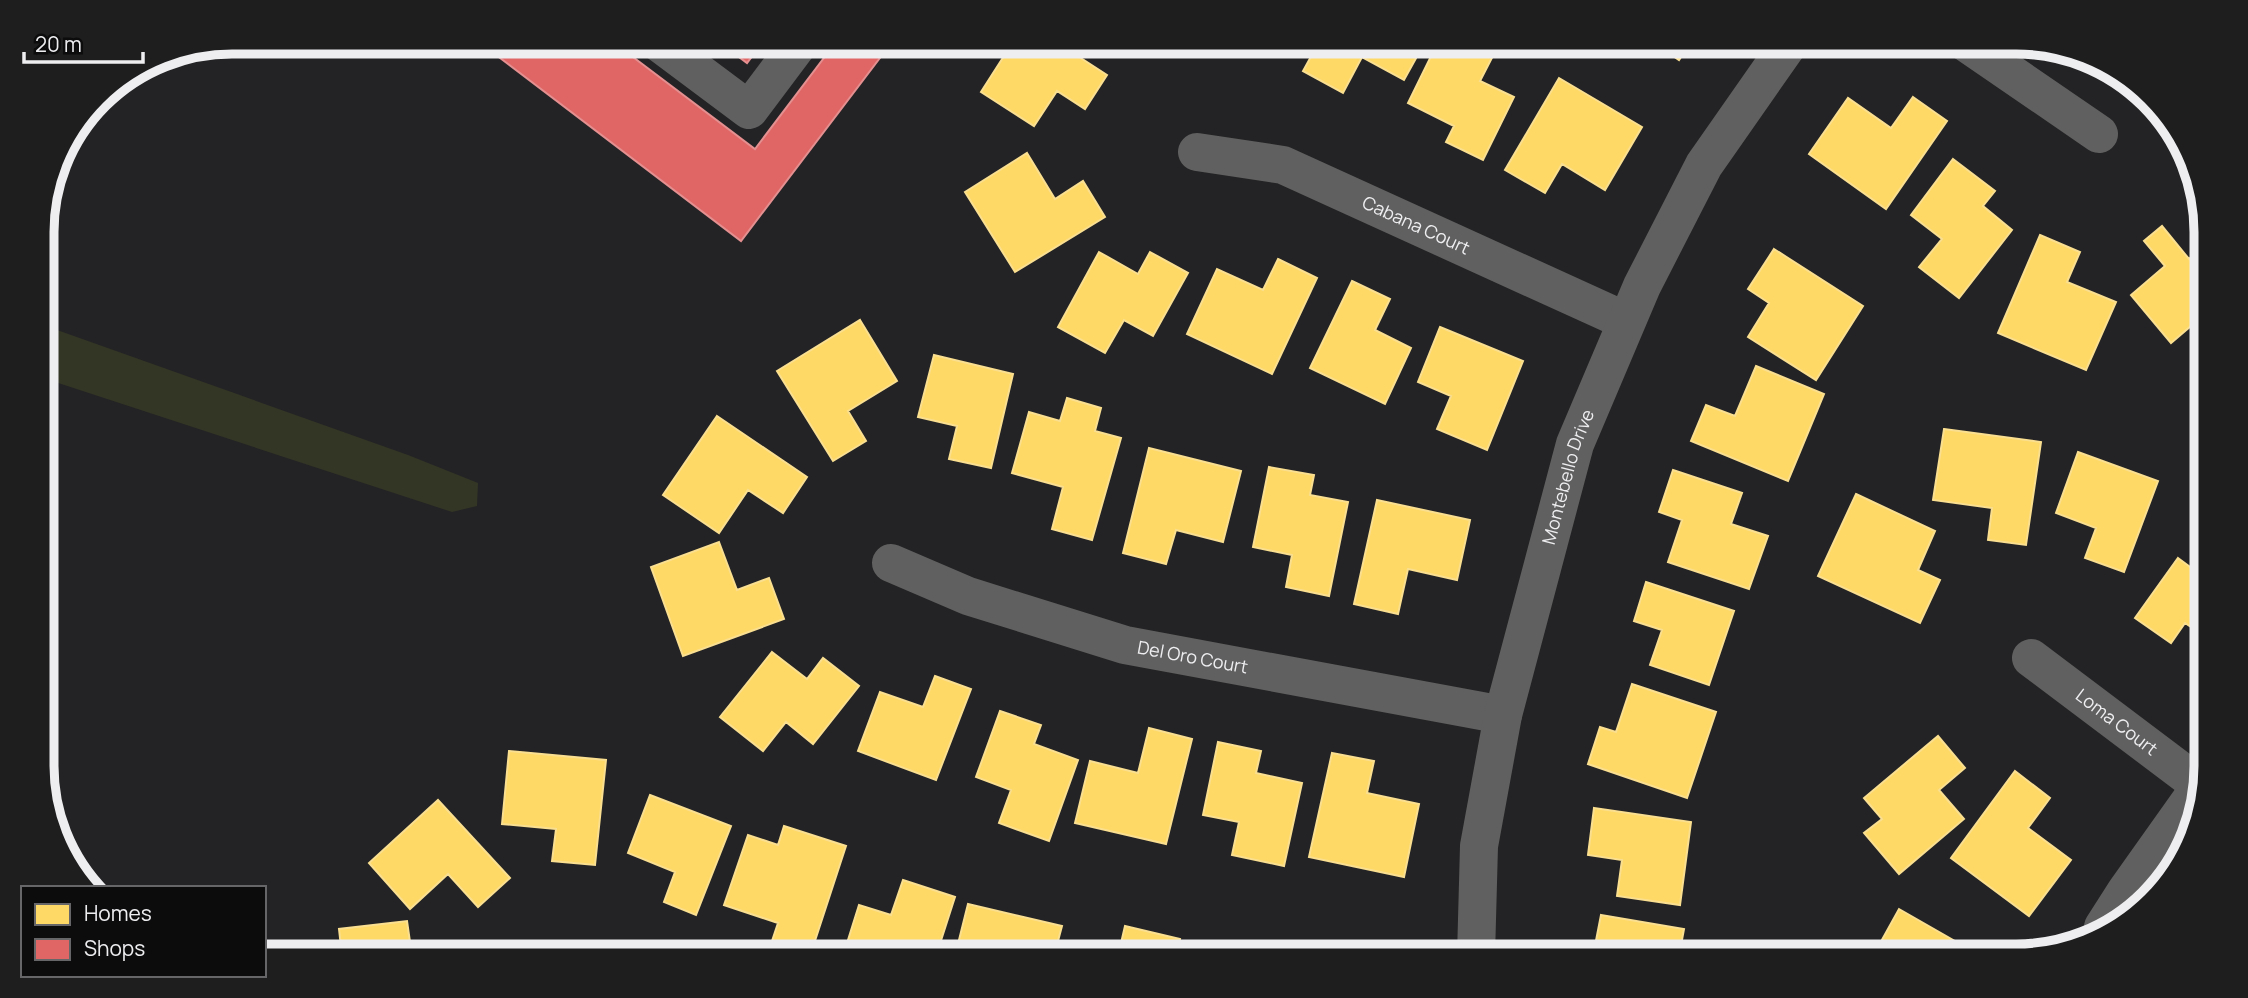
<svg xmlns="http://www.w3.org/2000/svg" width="2248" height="998" font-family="Manrope,sans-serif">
<rect width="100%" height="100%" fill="#232325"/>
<path fill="#333625" d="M 43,325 L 408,455 L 478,483 L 477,506 L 452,512 L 43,378 Z"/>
<path fill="#ffd966" stroke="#fadf90" stroke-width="2" d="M 1013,42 L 1056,42 L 1107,75 L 1085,109 L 1057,91 L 1034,126 L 981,92 Z
M 1319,42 L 1425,42 L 1404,80 L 1362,57 L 1343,93 L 1303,71 Z
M 1438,42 L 1480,42 L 1496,50 L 1480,81 L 1514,97 L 1483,160 L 1446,142 L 1454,126 L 1408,103 Z
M 1653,42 L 1691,42 L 1679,60 Z
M 1559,78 L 1642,127 L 1605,190 L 1562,164 L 1545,193 L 1505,170 Z
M 1913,97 L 1947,121 L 1886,209 L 1809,154 L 1848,98 L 1891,128 Z
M 1027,153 L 1055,199 L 1083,181 L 1105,217 L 1015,272 L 965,192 Z
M 1953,159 L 1995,191 L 1983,206 L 2012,230 L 1959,298 L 1919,267 L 1942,239 L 1911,215 Z
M 2162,226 L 2189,259 L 2198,252 L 2204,259 L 2205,314 L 2171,343 L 2131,295 L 2165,266 L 2144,241 Z
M 2040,235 L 2080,252 L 2067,282 L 2116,302 L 2086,370 L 1998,333 Z
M 1774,249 L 1863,306 L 1816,380 L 1748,337 L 1769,303 L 1748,289 Z
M 1099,252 L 1138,274 L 1150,252 L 1188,273 L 1153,336 L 1124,320 L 1105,353 L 1058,327 Z
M 1278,259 L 1317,278 L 1272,374 L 1187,334 L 1217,269 L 1263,290 Z
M 1352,281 L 1390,299 L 1375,330 L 1411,348 L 1385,404 L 1310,368 Z
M 860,320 L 897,381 L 848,411 L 866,441 L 833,461 L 777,371 Z
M 1440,327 L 1523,361 L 1487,450 L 1437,429 L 1451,396 L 1418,382 Z
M 934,355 L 1013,374 L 991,468 L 949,459 L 957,426 L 918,417 Z
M 1756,366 L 1824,394 L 1788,481 L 1691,441 L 1706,405 L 1735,416 Z
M 1067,398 L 1101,408 L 1095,431 L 1121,438 L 1092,540 L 1052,529 L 1063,487 L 1012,473 L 1029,412 L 1060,421 Z
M 717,416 L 807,477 L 783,513 L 748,490 L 719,533 L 663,495 Z
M 1944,429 L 2041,442 L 2026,545 L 1988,540 L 1992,508 L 1933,500 Z
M 1149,448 L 1241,471 L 1223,542 L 1176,530 L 1166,564 L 1123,553 Z
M 2078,452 L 2158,481 L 2124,572 L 2085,558 L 2096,528 L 2056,513 Z
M 1269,467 L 1314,475 L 1310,495 L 1348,502 L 1329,596 L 1286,587 L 1292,555 L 1253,547 Z
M 1673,470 L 1742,493 L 1731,524 L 1768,536 L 1749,589 L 1668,562 L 1682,520 L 1659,512 Z
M 1856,494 L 1935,531 L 1918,570 L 1940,580 L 1920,623 L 1818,576 Z
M 1377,500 L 1470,520 L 1457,580 L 1408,569 L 1398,614 L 1354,604 Z
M 719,542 L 737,590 L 769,578 L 784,619 L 683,656 L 651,567 Z
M 2178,558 L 2205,578 L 2206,637 L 2185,623 L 2171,643 L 2135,618 Z
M 1646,582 L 1734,611 L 1709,685 L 1650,665 L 1662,630 L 1634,621 Z
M 772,652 L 807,679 L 823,658 L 859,686 L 813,744 L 786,722 L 763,751 L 720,717 Z
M 935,676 L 971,689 L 936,780 L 858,751 L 880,692 L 923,707 Z
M 1632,684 L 1716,712 L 1687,798 L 1588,764 L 1600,727 L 1616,732 Z
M 1000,711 L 1041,725 L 1034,744 L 1078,760 L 1049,841 L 999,823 L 1011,790 L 976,777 Z
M 1149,728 L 1192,739 L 1166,844 L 1075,823 L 1090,761 L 1138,773 Z
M 1938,736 L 1965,768 L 1939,790 L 1964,819 L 1899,874 L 1864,833 L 1882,819 L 1864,798 Z
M 1218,742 L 1261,751 L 1256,773 L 1302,783 L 1284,866 L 1232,855 L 1239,822 L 1203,815 Z
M 509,751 L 606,760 L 595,865 L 552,861 L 556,829 L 502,824 Z
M 1332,753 L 1374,761 L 1367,793 L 1419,804 L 1404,877 L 1309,857 Z
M 2015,771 L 2050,798 L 2028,828 L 2071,860 L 2029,916 L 1951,858 Z
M 650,795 L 731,826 L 696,915 L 664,902 L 675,872 L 628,853 Z
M 438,800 L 510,878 L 478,907 L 448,874 L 410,909 L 369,863 Z
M 1594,808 L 1691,822 L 1680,905 L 1617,896 L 1622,860 L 1588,855 Z
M 784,826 L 846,846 L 810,956 L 767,956 L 778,923 L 724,905 L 748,835 L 778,845 Z
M 903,880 L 955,897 L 936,956 L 843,956 L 859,905 L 891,915 Z
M 968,904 L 1062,926 L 1054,956 L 955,956 Z
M 1899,909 L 1981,956 L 1873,956 Z
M 1601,915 L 1684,929 L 1679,956 L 1593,956 Z
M 407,921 L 412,956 L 342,956 L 339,929 Z
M 1125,926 L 1180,939 L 1176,956 L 1118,956 Z
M 1193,948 L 1275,956 L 1192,956 Z
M 1312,952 L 1401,956 L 1312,956 Z"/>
<path fill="#e06666" stroke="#e48f90" stroke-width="2" d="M 479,42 L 613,42 L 755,149 L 836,42 L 892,42 L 741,241 Z
M 719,42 L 763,42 L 747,63 Z"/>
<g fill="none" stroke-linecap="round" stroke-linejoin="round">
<g stroke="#606060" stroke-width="38">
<path d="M 658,42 L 749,110 L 800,42"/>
<path d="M 1965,42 L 2099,134"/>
<path id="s1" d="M 1197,152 L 1283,165 L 1626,321"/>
<path id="s2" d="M 891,563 L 968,596 L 1125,645 L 1503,715"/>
<path id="s3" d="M 2031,658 L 2201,786"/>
<path d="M 2103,927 L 2126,891 L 2202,784"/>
<path id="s4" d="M 1476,956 L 1479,846 L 1503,715 L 1575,444 L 1642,286 L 1704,165 L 1790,42"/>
</g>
</g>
<g text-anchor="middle" stroke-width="7" stroke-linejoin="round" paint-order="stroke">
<g font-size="18" fill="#eeeef1" stroke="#0c0c0d">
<text dy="6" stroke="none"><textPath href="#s1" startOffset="233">Cabana Court</textPath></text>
<text dy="6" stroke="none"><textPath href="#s4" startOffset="490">Montebello Drive</textPath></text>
<text dy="6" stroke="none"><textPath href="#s2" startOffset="317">Del Oro Court</textPath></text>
<text dy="6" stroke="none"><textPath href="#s3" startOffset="107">Loma Court</textPath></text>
</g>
</g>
<path d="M0 0H2248V998H0ZM232 54H2016A178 178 0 0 1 2194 232V766A178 178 0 0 1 2016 944H232A178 178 0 0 1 54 766V232A178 178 0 0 1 232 54Z" fill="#1e1e1f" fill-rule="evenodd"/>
<path fill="none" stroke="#eeeef1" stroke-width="9" d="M232 54H2016A178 178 0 0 1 2194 232V766A178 178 0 0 1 2016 944H232A178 178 0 0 1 54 766V232A178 178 0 0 1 232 54Z"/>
<rect x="21" y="886" width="245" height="91" fill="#0c0c0d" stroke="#666668" stroke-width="2"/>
<rect x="35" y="904" width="35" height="21" fill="#ffd966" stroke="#666668" stroke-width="2"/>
<text x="84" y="921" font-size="21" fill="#eeeef1">Homes</text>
<rect x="35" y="939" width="35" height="21" fill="#e06666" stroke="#666668" stroke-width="2"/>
<text x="84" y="956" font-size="21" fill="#eeeef1">Shops</text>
<path d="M24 52v10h119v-10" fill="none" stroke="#eeeef1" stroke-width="3.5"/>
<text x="35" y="52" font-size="21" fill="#eeeef1" stroke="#0c0c0d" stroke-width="5" paint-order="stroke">20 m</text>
</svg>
